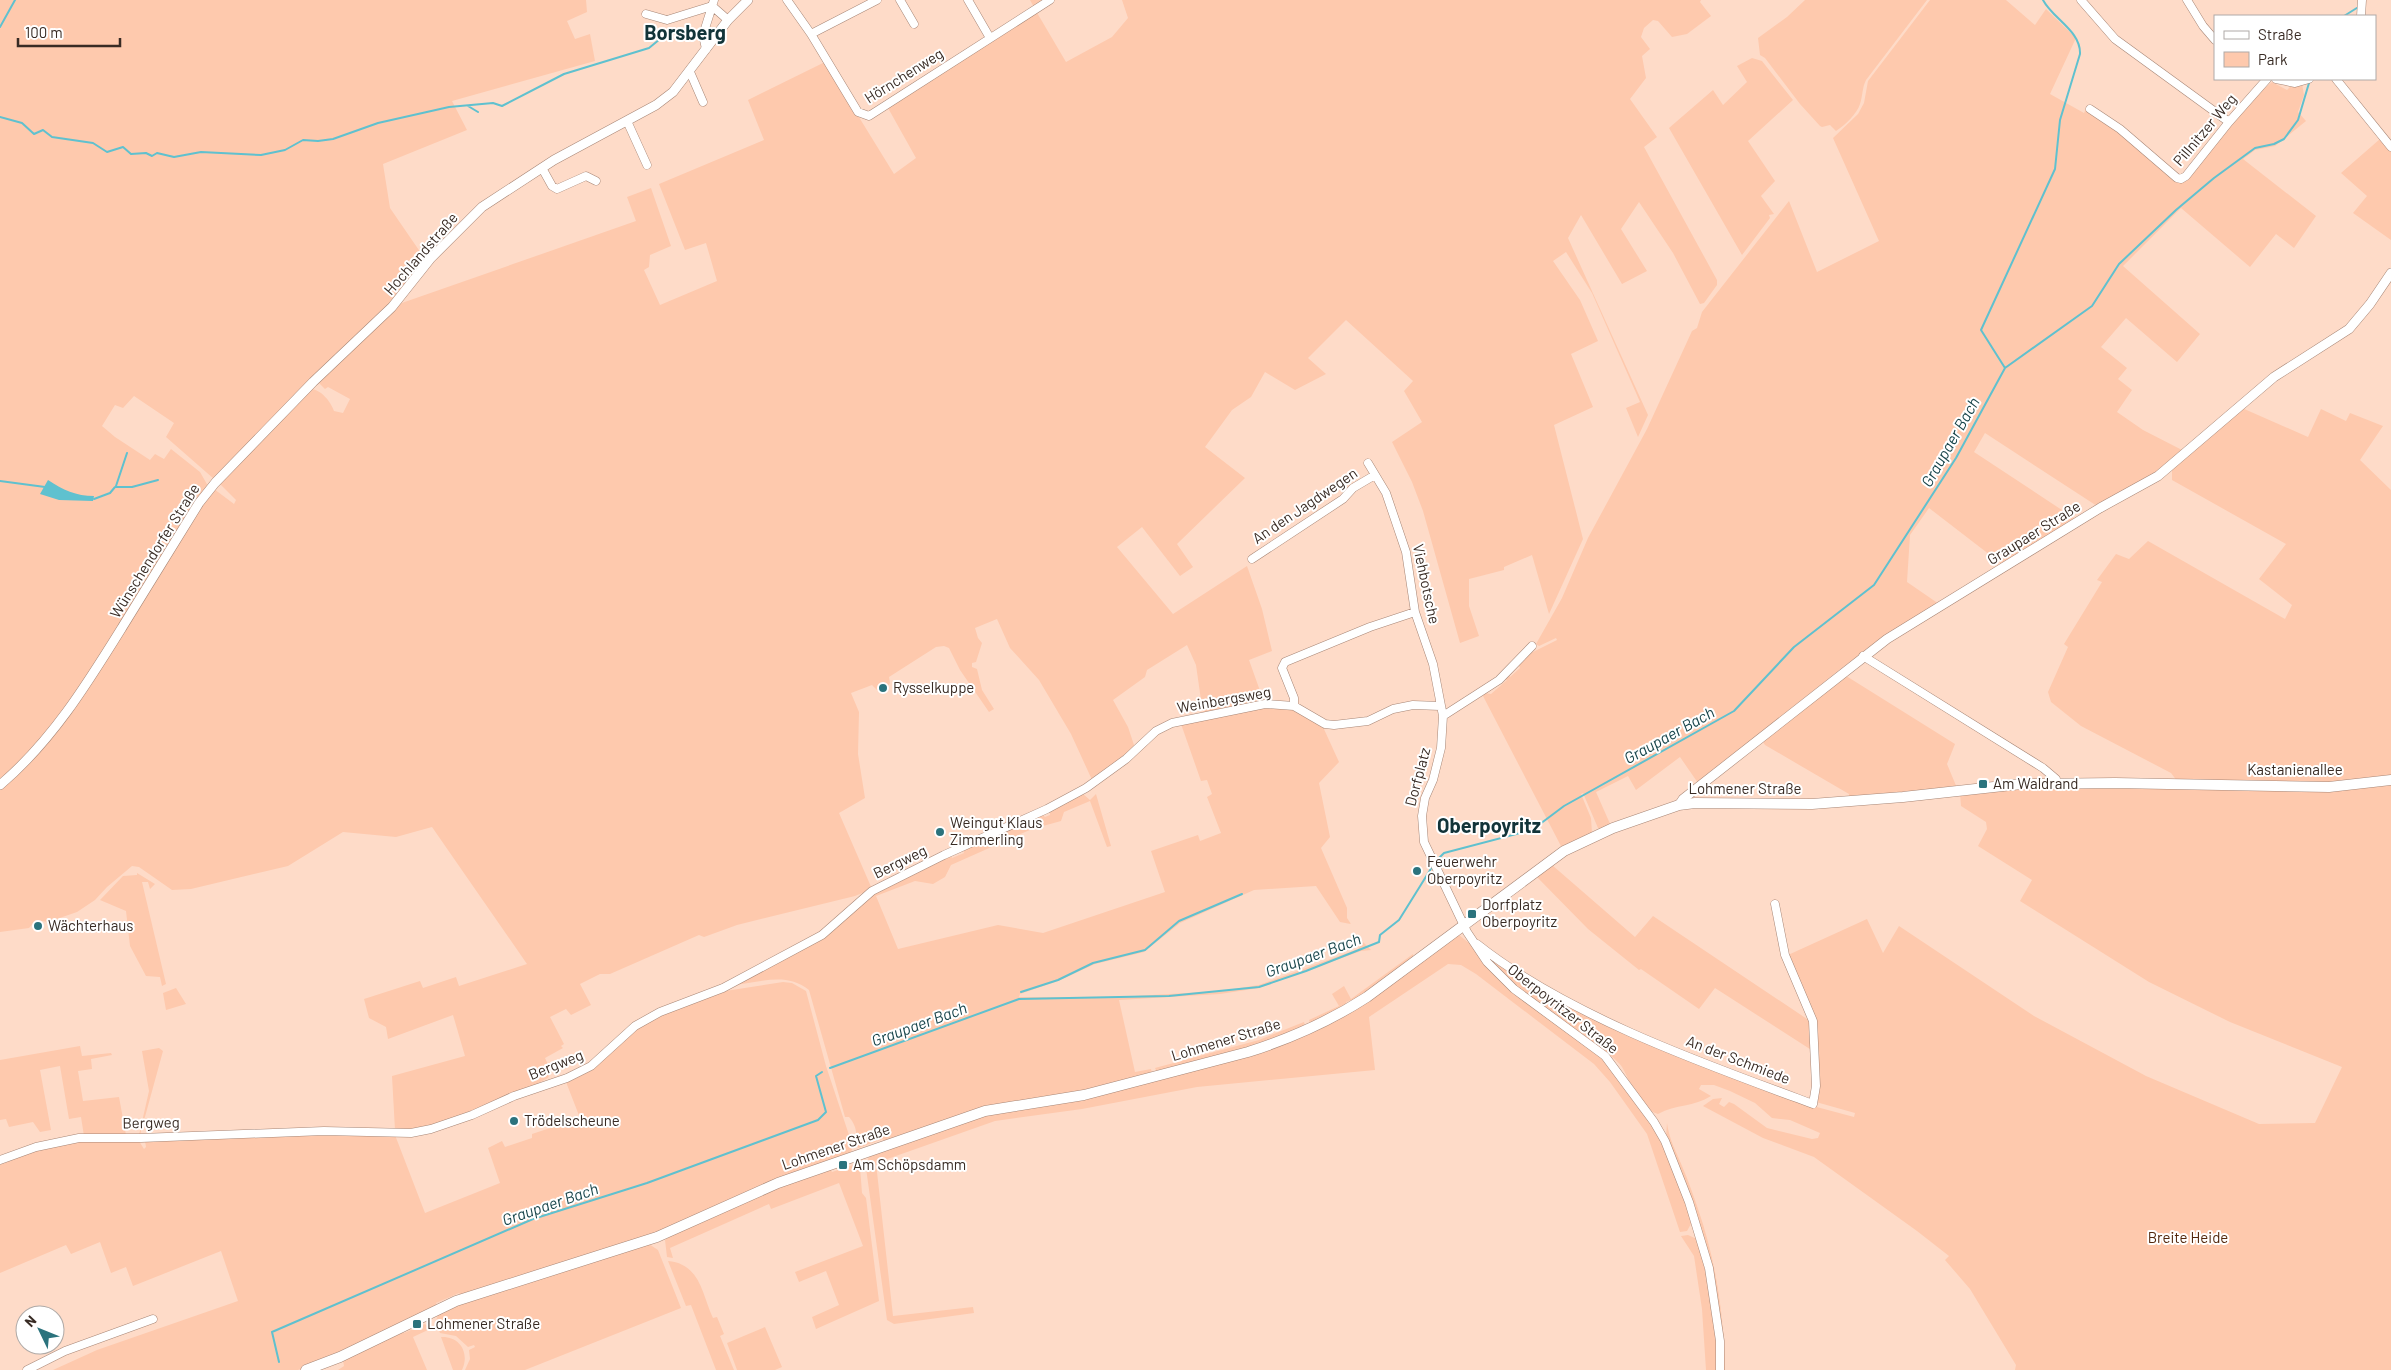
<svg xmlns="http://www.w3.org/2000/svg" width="2391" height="1370" font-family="Barlow,sans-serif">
<rect width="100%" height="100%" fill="#fedbc8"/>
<path fill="#fec9ad" d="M 0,0 L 586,0 L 587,12 L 567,21 L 575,39 L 590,34 L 595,61 L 452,101 L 467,130 L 383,164 L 390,208 L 425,259 L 403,292 L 214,479 L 166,437 L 174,423 L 134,396 L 123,408 L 115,405 L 102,426 L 115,437 L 150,460 L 155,454 L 164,459 L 171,449 L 200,472 L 208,486 L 77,694 L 33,751 L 0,781 Z
M 1030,0 L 1053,0 L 1036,11 L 1066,62 L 1112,37 L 1128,18 L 1122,0 L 1701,0 L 1700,2 L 1711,16 L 1687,34 L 1672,37 L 1658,21 L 1653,20 L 1644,28 L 1641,37 L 1650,49 L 1642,56 L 1646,78 L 1630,99 L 1657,137 L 1644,147 L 1717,280 L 1717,285 L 1704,303 L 1700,304 L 1673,253 L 1639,202 L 1621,229 L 1647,271 L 1622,284 L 1581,215 L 1568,238 L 1648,415 L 1638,437 L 1626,408 L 1640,402 L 1592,293 L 1566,252 L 1553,261 L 1580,300 L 1598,341 L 1571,354 L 1593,407 L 1554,425 L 1583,539 L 1549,614 L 1532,555 L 1504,567 L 1504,570 L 1469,579 L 1469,606 L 1479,636 L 1460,643 L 1423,511 L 1412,482 L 1392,442 L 1422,422 L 1404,391 L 1413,381 L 1346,320 L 1308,358 L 1326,374 L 1295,390 L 1265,372 L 1251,397 L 1232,410 L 1205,447 L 1245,478 L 1177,544 L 1193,567 L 1180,576 L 1142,527 L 1117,547 L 1173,614 L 1247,566 L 1262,609 L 1272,651 L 1249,660 L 1264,702 L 1203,714 L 1196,665 L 1187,645 L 1147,670 L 1145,677 L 1113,700 L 1128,727 L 1135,748 L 1093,782 L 1071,734 L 1039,680 L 1010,648 L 997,619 L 975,628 L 978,638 L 982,643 L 976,662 L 972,663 L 972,667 L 977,669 L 982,690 L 994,709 L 989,712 L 960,670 L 949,648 L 944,646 L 936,647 L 889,677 L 890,683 L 886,689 L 877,690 L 872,685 L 851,693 L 859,712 L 858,754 L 865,798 L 839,813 L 872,889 L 855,896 L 737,925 L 704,937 L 699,935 L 610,974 L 600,974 L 580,984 L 591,1005 L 571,1015 L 566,1009 L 550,1017 L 564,1044 L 561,1046 L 563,1048 L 545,1058 L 551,1071 L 548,1078 L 531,1087 L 430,1127 L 395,1130 L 392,1076 L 465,1056 L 453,1015 L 388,1039 L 386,1027 L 369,1018 L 364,999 L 420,981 L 423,988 L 456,977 L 459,986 L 527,964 L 432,827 L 396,837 L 343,832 L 288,866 L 191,889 L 172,890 L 139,867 L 132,866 L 107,887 L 95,900 L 77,912 L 48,922 L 36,920 L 29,928 L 0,932 L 0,789 C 51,746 85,691 121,634 C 147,592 174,549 201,506 L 214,489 L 234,504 L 236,500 L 219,483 L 310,389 C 321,389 331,402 334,411 L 343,413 L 350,399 L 328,387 L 325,389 L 318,382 L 375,329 L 399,304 L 636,221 L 627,197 L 651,188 L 671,246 L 650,255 L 649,267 L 644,270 L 660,305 L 717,281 L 706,243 L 685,250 L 659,184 L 764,140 L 748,100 L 825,62 L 894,174 L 916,158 L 888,108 L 1036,11 Z
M 1805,0 L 1927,0 L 1866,80 C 1862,88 1863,95 1860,104 C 1857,114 1845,125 1836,131 L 1830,125 L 1822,127 L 1820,126 L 1800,104 L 1765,58 L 1760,55 L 1758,38 L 1787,17 Z
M 1930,0 L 2006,0 L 2035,25 L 2046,9 L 2076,38 L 2050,94 L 2084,113 L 2086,109 L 2119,131 L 2182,181 L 2260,89 L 2264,89 L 2272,82 L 2287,90 L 2291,86 L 2302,84 L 2304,95 L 2298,112 L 2306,121 L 2275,146 L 2255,150 L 2243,159 L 2316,216 L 2294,248 L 2276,234 L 2250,267 L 2181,208 L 2123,266 L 2200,334 L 2177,362 L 2126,318 L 2101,347 L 2127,368 L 2118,379 L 2132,390 L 2117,412 L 2143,430 L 2184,451 L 2157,472 L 2097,506 L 1985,433 L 1974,452 L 2074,518 L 2003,565 L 1929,508 L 1910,535 L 1907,582 L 1939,604 L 1885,637 L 1839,670 L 1698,783 L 1680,757 L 1636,790 L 1628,776 L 1596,792 L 1611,826 L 1601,829 L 1598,828 L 1583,793 L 1581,794 L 1591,818 L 1592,833 L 1562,848 L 1483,696 L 1484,693 L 1491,694 L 1507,680 L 1503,678 L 1508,673 L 1510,677 L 1520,668 L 1518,664 L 1527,655 L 1557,640 L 1556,638 L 1539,646 L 1536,644 L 1562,598 L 1588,538 L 1647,429 L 1692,331 L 1697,328 L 1702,312 L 1789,201 L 1817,272 L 1879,241 L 1833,138 L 1858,114 L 1864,103 L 1868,81 Z
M 1752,58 L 1762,61 L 1793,100 L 1748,141 L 1775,181 L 1761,196 L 1774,214 L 1769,215 L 1770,218 L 1742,255 L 1669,128 L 1713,90 L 1723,105 L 1747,82 L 1737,66 Z
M 2380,139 L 2391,152 L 2391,240 L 2353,213 L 2367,196 L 2341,173 Z
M 2242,408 L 2308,437 L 2321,409 L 2346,421 L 2350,413 L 2383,426 L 2360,460 L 2391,490 L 2391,776 L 2328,783 L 2177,781 L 2171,773 L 2081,726 L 2051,702 L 2048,692 L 2068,647 L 2064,644 L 2102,582 L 2097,580 L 2116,554 L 2129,559 L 2148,541 L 2285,619 L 2292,605 L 2259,579 L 2286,544 L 2172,480 L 2172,470 Z
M 1843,674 L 1955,744 L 1947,764 L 1957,788 L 1849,799 L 1849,794 L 1765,745 L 1763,742 L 1765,737 Z
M 1265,705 L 1294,709 L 1323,727 L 1339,762 L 1319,783 L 1330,837 L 1321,848 L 1347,908 L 1347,918 L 1351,924 L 1340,922 L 1316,886 L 1254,890 L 1180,923 L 1144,952 L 1095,964 L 1058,981 L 1020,994 L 1019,997 L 1118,997 L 1221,991 L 1259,985 L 1358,949 L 1363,942 L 1371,950 L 1361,951 L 1259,988 L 1220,994 L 1119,1000 L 1135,1072 L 1151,1069 L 1152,1074 L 1079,1093 L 1010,1102 L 885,1143 L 883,1139 L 858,1148 C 854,1136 860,1130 849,1117 L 845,1117 L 809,990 C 786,971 759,983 732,985 L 824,936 L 874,892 L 945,857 L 947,858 L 950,855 L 952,858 L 964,853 L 963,849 L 1042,814 L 1045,817 L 1050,815 L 1050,812 L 1083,794 L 1090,800 L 1096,794 L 1111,846 L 1107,847 L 1090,801 L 1064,812 L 1061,821 L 1032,829 L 951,865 L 945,877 L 933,884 L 915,881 L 876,896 L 898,949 L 998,925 L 1043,933 L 1165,892 L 1151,851 L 1198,835 L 1200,841 L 1221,833 L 1207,797 L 1212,794 L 1207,780 L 1201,781 L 1181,724 Z
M 2391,783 L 2391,1370 L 2015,1370 L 2016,1365 L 1970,1289 L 1945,1260 L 1949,1256 L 1917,1231 L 1814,1157 L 1763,1138 L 1703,1106 L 1713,1099 L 1722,1098 L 1719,1104 L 1724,1107 L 1729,1102 L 1734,1104 L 1767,1128 L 1812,1139 L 1818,1138 L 1820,1133 L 1790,1120 L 1772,1118 L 1755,1103 L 1730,1091 L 1714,1085 L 1701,1085 L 1699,1089 L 1711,1096 C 1694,1107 1676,1104 1658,1114 C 1639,1108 1631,1083 1622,1067 C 1616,1057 1587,1039 1576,1031 C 1538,1004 1511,986 1481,949 L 1517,978 L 1541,992 L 1544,991 L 1568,1004 L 1813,1106 L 1854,1117 L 1855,1113 L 1816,1102 L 1815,1020 L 1788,955 L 1867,919 L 1883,953 L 1899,926 L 2034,1016 L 2146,1076 L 2259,1124 L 2315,1123 L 2342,1067 L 2230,1022 L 2149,982 L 2020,901 L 2032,880 L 1978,846 L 1987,829 L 1986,822 L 1961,806 L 1960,793 L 2020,787 Z
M 1552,865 L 1635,937 L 1653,916 L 1810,1021 L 1813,1051 L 1715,988 L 1699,1009 L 1641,969 L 1639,970 L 1588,929 L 1536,876 Z
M 137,873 L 155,884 L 150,889 L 148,882 L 142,882 L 166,984 L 162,986 L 160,977 L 146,976 L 130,946 L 126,911 L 100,900 L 123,876 L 137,875 Z
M 1459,935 L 1474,947 L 1486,965 L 1604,1058 L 1653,1124 L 1673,1166 L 1692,1222 L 1687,1231 L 1680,1232 L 1647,1134 L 1610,1082 L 1594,1064 L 1476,974 L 1461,965 L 1448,964 L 1369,1017 L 1375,1070 L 1197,1087 L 1082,1109 L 995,1121 L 876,1163 L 893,1316 L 973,1307 L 974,1313 L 894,1324 L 887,1320 L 866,1168 L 869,1156 L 986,1115 L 1080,1100 L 1330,1022 Z
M 1413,954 L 1413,958 L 1353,1002 L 1351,1000 L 1346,1002 L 1348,1005 L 1310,1023 L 1309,1020 L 1339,1006 L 1332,994 L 1344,986 L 1351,999 Z
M 783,982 L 792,983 L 806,991 L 826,1066 L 853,1147 L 850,1154 L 657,1233 L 460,1296 L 459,1293 L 436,1303 L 437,1306 L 330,1358 L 298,1370 L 53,1370 L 97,1350 L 238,1301 L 221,1251 L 133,1286 L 126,1267 L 111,1273 L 100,1242 L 71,1254 L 66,1245 L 0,1273 L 0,1165 C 19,1158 37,1148 58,1144 C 85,1140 112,1141 139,1141 L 144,1149 L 146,1147 L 145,1141 L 290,1134 L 395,1135 L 425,1213 L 500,1183 L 488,1148 L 502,1141 L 505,1147 L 532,1138 L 532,1134 L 580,1118 L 566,1082 L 593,1069 L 628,1034 L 656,1016 L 719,992 Z
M 176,988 L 186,1004 L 166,1010 L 163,993 Z
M 1304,1022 L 1305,1026 L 1252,1047 L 1157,1072 L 1155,1068 L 1259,1040 Z
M 80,1046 L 82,1056 L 111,1053 L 112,1055 L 91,1059 L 92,1069 L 78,1071 L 83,1101 L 119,1097 L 126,1135 L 139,1135 L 149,1091 L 142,1051 L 159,1048 L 163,1051 L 140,1135 L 84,1136 L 81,1117 L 69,1119 L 60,1066 L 40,1070 L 51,1130 L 40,1132 L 33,1122 L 9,1127 L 6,1119 L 0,1120 L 0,1060 Z
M 1667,1123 C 1669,1139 1676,1151 1682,1166 C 1688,1180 1693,1194 1698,1209 C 1716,1261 1724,1315 1725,1370 L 1722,1370 L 1718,1309 L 1666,1137 Z
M 856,1164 L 860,1167 L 862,1193 L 866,1198 L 879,1301 L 816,1329 L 812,1317 L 839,1305 L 826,1271 L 799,1282 L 795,1272 L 863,1246 L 839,1183 L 771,1209 L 769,1204 L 670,1248 L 673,1258 L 667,1257 L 665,1240 L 671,1236 L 766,1192 L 830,1169 L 832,1172 Z
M 1688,1235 L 1697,1239 C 1709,1281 1717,1326 1718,1370 L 1706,1370 L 1702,1309 L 1694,1256 L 1681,1236 Z
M 649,1244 L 658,1250 L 681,1308 L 525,1370 L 465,1370 L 470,1359 L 469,1350 L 475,1347 L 474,1345 L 468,1347 L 456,1336 L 440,1333 C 431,1311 442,1311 461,1303 Z
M 668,1261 C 701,1264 702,1295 713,1318 L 717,1317 L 724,1334 L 720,1336 L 734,1370 L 716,1370 L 691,1305 L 686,1306 Z
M 425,1324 L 430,1329 L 413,1337 L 427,1370 L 338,1370 L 344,1366 L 343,1360 L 401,1331 L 404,1333 Z
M 765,1327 L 782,1367 L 775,1370 L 737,1370 L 727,1343 Z
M 441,1337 C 460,1336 470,1353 462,1370 L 453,1370 Z"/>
<path fill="#5fc1cf" d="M 48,480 C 63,490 76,496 94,496 L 93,501 L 59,500 L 40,494 Z"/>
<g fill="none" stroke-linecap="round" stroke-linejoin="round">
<path stroke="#5fc1cf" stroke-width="2" d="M 2344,16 L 2360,6
M 0,27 L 15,0
M 468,106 L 478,112
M 0,117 L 22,123 L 34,134 L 43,130 L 52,137 L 93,143 L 107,152 L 123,147 L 131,154 L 146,153 L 152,156 L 157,153 L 174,157 L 201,152 L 261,155 L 285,150 L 303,140 L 318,141 L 333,139 L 378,123 L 449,107 L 493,103 L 502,106 L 564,74 L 649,48 L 660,39 L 670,35
M 2005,368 L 1981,330 L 2055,169 L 2060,120 L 2080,54 C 2081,31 2053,19 2043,0
M 0,481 L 45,487
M 116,486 L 127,453
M 94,499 L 110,493 L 115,487 L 132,487 L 158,480
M 1436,861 L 1444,853 L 1532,830 L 1564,806 L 1734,711 L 1794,647 L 1874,585 L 1956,458 L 2005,368 L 2092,306 L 2119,264 L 2176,210 L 2214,178 L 2255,148 L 2274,144 L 2284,139 L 2298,120 L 2309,83
M 1021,992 L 1058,980 L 1093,963 L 1145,950 L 1179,921 L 1242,894
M 830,1068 L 1019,999 L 1169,996 L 1259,987 L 1306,971 L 1379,942 L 1380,935 L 1399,920 L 1432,867
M 279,1362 L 272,1332 L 533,1219 L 647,1183 L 818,1120 L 826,1112 L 816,1076 L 822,1072"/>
<g stroke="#a78676" stroke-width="9">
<path id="minor" d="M 787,0 L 811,34 L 858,112 L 869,116 L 1050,0
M 900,0 L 914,24
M 968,0 L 990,38
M 2081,0 L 2115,39 L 2229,122
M 2187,0 L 2203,26 L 2215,40
M 712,6 L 728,20
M 646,14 L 667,20 L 712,6
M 2361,16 L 2362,0
M 811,34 L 877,0
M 706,49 L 703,35 L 714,0
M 690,72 L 703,102
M 2276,79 L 2295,83 L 2309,79
M 2336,79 L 2391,147
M 2090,109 L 2120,129 L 2177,178 L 2181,179 L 2186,176 L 2229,122 L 2267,79
M 627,121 L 647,165
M 542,168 L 552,186 L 557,189 L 586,176 L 596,181
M 1368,463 L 1386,493 L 1406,552 L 1415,612 L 1433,664 L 1443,716 L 1441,748 L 1433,780 L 1425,798 L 1422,816 L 1424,842 L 1467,932 L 1487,962 L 1514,989 L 1605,1056 L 1654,1122 L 1665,1141 L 1689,1202 L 1709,1268 L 1720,1341 L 1720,1370
M 1252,559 L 1343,499 L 1353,488 L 1375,475
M 1863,656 L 2043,768 L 2056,779 L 2056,783
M 1294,706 L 1294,698 L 1282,668 L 1285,662 L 1370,627 L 1415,612
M 1443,716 L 1499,680 L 1532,646
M 1477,944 C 1568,1016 1704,1064 1813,1104 L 1816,1086 L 1813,1021 L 1785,955 L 1775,904
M 0,1160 L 36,1147 L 79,1138 L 141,1138 L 324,1131 L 411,1133 L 431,1129 L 472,1115 L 514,1096 L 567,1078 L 591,1066 L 635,1026 L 660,1012 L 723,988 L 822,935 L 872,891 L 944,855 L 1047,809 L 1086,788 L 1126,759 L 1156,731 L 1172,723 L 1265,704 L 1294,706 L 1325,724 L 1334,725 L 1368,721 L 1393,709 L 1413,705 L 1440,706
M 27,1370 L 65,1351 L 153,1319"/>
</g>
<g stroke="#a78676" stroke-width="10">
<path id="tertiary" d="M 0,785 C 52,741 87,684 123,626 C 148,585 174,544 199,503 L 215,483 L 313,382 L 392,307 L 431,258 L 482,207 L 554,160 L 656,105 L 673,92 L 728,20 L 748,0
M 1679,805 L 1683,799 L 1887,639 L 2100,508 L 2158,476 L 2274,377 L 2349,329 L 2370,304 L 2391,273"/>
</g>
<g stroke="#a78676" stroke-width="11">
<path id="secondary" d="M 306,1370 L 340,1357 L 456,1301 L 657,1237 L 778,1183 L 985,1111 L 1084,1095 L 1248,1052 C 1289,1039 1330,1021 1367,997 L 1564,851 L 1613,828 L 1679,805 L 1695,803 L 1812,804 L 1903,797 L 2021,784 L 2115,783 L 2329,787 L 2391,780"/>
</g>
<use href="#minor" stroke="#fff" stroke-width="8"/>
<use href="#tertiary" stroke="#fff" stroke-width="9"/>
<use href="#secondary" stroke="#fff" stroke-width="10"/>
</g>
<g fill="#2b737d" stroke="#fff" stroke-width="2">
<circle cx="883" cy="688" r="5"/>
<rect x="1978" y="779" width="10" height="10" rx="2.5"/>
<circle cx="940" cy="832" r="5"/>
<circle cx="1417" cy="871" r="5"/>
<rect x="1467" y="909" width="10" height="10" rx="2.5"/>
<circle cx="38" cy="926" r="5"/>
<circle cx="514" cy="1121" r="5"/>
<rect x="838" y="1160" width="10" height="10" rx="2.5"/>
<rect x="412" y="1319" width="10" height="10" rx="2.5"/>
</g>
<g text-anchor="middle" stroke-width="4" stroke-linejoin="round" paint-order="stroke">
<g font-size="15" fill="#382b24" stroke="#fff">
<text transform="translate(904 76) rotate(-32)" y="5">Hörnchenweg</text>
<text transform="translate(2205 130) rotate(-50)" y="5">Pillnitzer Weg</text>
<text transform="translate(421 254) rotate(-49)" y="5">Hochlandstraße</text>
<text transform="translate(1305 506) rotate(-34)" y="5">An den Jagdwegen</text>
<text transform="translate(2034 533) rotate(-32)" y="5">Graupaer Straße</text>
<text transform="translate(155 551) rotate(-58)" y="5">Wünschendorfer Straße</text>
<text transform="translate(1426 584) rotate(78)" y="5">Viehbotsche</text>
<text transform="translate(1224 700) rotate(-10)" y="5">Weinbergsweg</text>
<text x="2295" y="775">Kastanienallee</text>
<text transform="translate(1418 777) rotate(-75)" y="5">Dorfplatz</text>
<text x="1745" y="794">Lohmener Straße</text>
<text transform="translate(900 862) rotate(-26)" y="5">Bergweg</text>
<text transform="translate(1563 1009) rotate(38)" y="5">Oberpoyritzer Straße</text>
<text transform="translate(1226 1040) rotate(-17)" y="5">Lohmener Straße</text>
<text transform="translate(1738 1060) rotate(21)" y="5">An der Schmiede</text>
<text transform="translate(556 1065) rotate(-22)" y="5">Bergweg</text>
<text transform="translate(151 1123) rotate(-1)" y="5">Bergweg</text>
<text transform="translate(836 1147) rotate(-19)" y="5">Lohmener Straße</text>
</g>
<g font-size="15" fill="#382b24" stroke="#fff" text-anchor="start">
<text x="893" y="693">Rysselkuppe</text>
<text x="1993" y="789">Am Waldrand</text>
<text x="950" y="828">Weingut Klaus<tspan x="950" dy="17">Zimmerling</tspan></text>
<text x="1427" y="867">Feuerwehr<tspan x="1427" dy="17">Oberpoyritz</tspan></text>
<text x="1482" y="910">Dorfplatz<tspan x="1482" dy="17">Oberpoyritz</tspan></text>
<text x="48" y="931">Wächterhaus</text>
<text x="524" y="1126">Trödelscheune</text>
<text x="853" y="1170">Am Schöpsdamm</text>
<text x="427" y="1329">Lohmener Straße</text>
</g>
<g font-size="15" fill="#52270c" stroke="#fff">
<text x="2188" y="1243">Breite Heide</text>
</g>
<g font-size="16" font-style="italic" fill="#17444a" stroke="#fff">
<text transform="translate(1950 442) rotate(-60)" y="6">Graupaer Bach</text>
<text transform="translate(1669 735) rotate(-29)" y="6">Graupaer Bach</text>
<text transform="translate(1313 955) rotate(-20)" y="6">Graupaer Bach</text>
<text transform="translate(919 1024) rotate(-20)" y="6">Graupaer Bach</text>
<text transform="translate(550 1204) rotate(-19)" y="6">Graupaer Bach</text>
</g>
<g font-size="20" font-weight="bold" fill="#123439" stroke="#fff">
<text x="685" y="40">Borsberg</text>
<text x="1489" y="833">Oberpoyritz</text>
</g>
</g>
<rect x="2214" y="15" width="162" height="65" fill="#ffffff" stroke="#afaaa7"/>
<rect x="2224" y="31" width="25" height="8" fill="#ffffff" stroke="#afaaa7"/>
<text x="2258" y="40" font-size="15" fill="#382b24">Straße</text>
<rect x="2224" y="52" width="25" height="15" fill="#fec9ad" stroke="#afaaa7"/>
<text x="2258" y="65" font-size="15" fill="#382b24">Park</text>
<g transform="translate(40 1330) rotate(313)"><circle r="24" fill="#ffffff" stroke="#afaaa7"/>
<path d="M0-4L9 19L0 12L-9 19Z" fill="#2b737d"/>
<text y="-8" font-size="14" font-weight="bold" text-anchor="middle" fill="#382b24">N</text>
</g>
<path d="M18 38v8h102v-8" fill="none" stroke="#382b24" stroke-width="2.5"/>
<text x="25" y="38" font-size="15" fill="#382b24" stroke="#ffffff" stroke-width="4" paint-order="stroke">100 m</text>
</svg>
